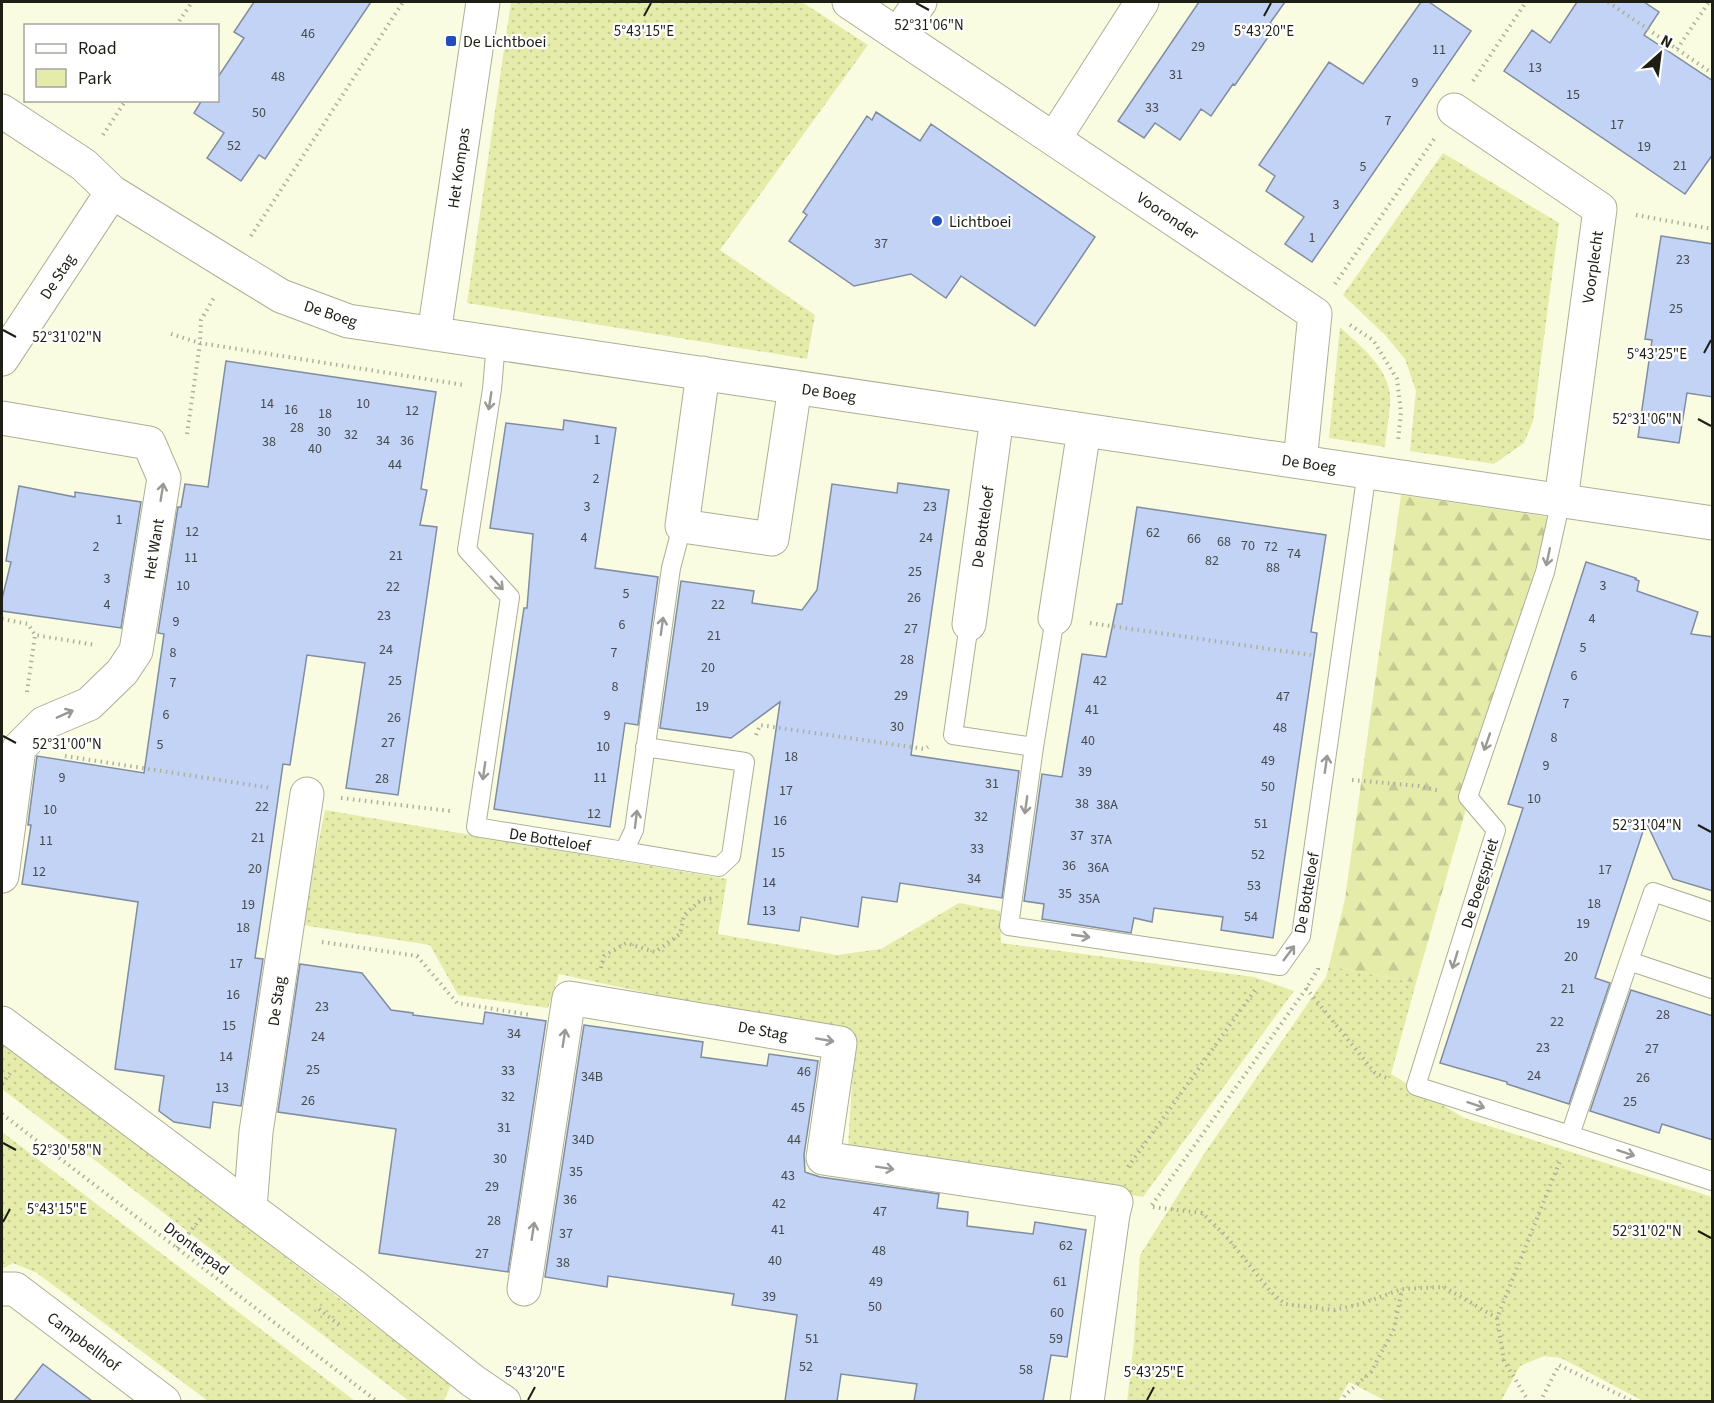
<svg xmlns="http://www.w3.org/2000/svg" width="1714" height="1403" font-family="'Source Sans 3',sans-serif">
<defs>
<pattern id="green-dots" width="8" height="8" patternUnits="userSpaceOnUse" patternTransform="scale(1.5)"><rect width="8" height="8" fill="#e5ecaa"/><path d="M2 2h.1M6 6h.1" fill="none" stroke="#c4ca91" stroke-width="1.8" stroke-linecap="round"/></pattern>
<pattern id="forest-firs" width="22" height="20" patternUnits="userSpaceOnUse" patternTransform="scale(1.5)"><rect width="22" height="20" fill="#e5ecaa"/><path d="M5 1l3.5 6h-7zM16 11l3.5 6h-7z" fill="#c4ca91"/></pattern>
</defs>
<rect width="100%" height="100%" fill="#f9fce1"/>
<path fill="url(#green-dots)" d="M 511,2 L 802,2 L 868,45 L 720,250 L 815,315 L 807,359 L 467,303 Z
M 1443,153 L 1559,223 L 1533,421 L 1524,443 L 1494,464 L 1410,451 L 1416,391 L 1405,359 L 1385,335 L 1343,295 Z
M 1340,327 C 1359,345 1387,366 1390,395 C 1391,408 1386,433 1385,447 L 1329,438 Z
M 325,810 L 727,879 L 718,934 L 837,955 L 881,949 L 959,903 L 1000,911 L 1001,943 L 1254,977 L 1294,991 L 1143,1197 L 848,1146 L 855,1038 L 559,974 L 548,1008 L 458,995 L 430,945 L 302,925 Z
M 1329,966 L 1416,983 L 1391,1074 L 1464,1118 L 1712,1197 L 1712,1401 L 1643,1401 L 1561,1358 L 1544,1356 L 1520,1366 L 1501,1401 L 1386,1401 L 1349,1382 L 1338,1401 L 1127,1402 L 1134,1342 L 1140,1255 L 1206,1151 L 1326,977 Z
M 2,1040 L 451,1384 L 444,1401 L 409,1401 L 2,1089 Z
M 2,1132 L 355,1401 L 208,1401 L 37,1273 L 13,1263 L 2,1269 Z"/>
<path fill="url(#forest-firs)" d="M 1401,495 L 1550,517 L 1416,983 L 1329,966 L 1345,899 Z"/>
<path fill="#c2d3f5" stroke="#808ca2" stroke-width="1.5" d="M 254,2 L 371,2 L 265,159 L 259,155 L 241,181 L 207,158 L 224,133 L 194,113 L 202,100 L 218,100 L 218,77 L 244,38 L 234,32 Z
M 1199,2 L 1285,2 L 1270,23 L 1275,27 L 1235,85 L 1233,84 L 1211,116 L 1201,109 L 1180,140 L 1155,123 L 1144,138 L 1118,121 Z
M 1421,2 L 1429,2 L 1471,31 L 1312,262 L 1285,244 L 1304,217 L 1266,191 L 1275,176 L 1259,165 L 1329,62 L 1363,84 Z
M 1577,2 L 1644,2 L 1659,12 L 1644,35 L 1713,81 L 1713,154 L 1685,194 L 1504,71 L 1532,30 L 1550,43 Z
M 876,112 L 920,141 L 931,124 L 1095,237 L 1035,326 L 961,276 L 946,298 L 911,274 L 854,286 L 789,241 L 807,215 L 803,212 L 867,116 L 872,120 Z
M 1661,236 L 1713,244 L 1713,397 L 1687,393 L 1679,443 L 1638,437 L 1652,340 L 1645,339 Z
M 226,361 L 436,392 L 421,489 L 427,490 L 420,525 L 437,527 L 398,795 L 346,788 L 365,663 L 307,655 L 290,765 L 283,764 L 261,918 L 255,958 L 263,959 L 241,1106 L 213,1102 L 210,1128 L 174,1122 L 159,1111 L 164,1076 L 115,1069 L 138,902 L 22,884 L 31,825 L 28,825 L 37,756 L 144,773 L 164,634 L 158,633 L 178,507 L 181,507 L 185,484 L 208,487 Z
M 564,420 L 616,428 L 595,568 L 658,577 L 638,725 L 625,723 L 610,827 L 494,809 L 524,608 L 527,608 L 533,534 L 490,528 L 506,423 L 563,430 Z
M 898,483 L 949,490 L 911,755 L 1019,771 L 1002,898 L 900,883 L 897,902 L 862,897 L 858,927 L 801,917 L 799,931 L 748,924 L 780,702 L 731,738 L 660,728 L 681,581 L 754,591 L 752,603 L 802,610 L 817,590 L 832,484 L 897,493 Z
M 19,486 L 75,497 L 75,492 L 141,502 L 121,628 L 2,611 L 2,599 L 11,562 L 6,561 Z
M 1137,507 L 1326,535 L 1311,632 L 1317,633 L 1315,649 L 1273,938 L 1221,930 L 1223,917 L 1154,908 L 1152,922 L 1134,918 L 1131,933 L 1042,919 L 1044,904 L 1024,901 L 1042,774 L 1062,777 L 1082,654 L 1106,657 L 1117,604 L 1122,604 Z
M 1586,562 L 1636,578 L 1635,579 L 1639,581 L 1637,591 L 1698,612 L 1691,634 L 1713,637 L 1713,891 L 1673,879 L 1646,822 L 1595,978 L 1610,983 L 1569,1104 L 1507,1084 L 1507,1082 L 1440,1063 L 1523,808 L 1508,804 Z
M 300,964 L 362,973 L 391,1010 L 413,1013 L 413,1015 L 483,1024 L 485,1012 L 546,1021 L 508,1272 L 379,1253 L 396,1129 L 278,1112 Z
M 1631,990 L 1713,1016 L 1713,1140 L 1662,1124 L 1659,1133 L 1590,1111 Z
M 584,1025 L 703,1042 L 701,1057 L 767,1066 L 769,1054 L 818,1061 L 804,1155 L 805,1172 L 820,1177 L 939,1194 L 937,1208 L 968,1212 L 967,1226 L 1033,1234 L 1035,1222 L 1086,1230 L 1067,1357 L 1051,1355 L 1043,1401 L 914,1401 L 917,1384 L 841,1374 L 837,1401 L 785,1401 L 797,1315 L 732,1305 L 734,1294 L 608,1276 L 607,1287 L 545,1277 Z
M 43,1364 L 92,1401 L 14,1401 Z"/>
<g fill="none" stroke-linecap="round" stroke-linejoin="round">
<g stroke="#acaf95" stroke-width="20">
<path id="lane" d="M 496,343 L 492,389 L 467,550 L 510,597 L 476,827 L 624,851 L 634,830 L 671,568 L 682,526
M 1561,500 L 1545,572 L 1468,797 L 1496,830 L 1416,1086 L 1570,1135 L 1629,961 L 1712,989
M 969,624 L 953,735 L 1034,747 L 1055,618
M 1034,747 L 1009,926 L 1280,966 L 1301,936 L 1367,471
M 624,851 L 719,867 L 731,856 L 745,762 L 645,747
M 1629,961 L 1653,892 L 1712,912
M 1570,1135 L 1712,1181"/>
</g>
<g stroke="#acaf95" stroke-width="35">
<path id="street" d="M 849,2 L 1315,314 L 1300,462
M 898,34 L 920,2
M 1454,110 L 1600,209 L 1561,500
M 2,111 L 84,165 L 112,192 L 232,266 L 281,296 L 348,321 L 1712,523
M 1054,139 L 1142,2
M 434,334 L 483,2
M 2,359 L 112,192
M 703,373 L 682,526 L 772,539 L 795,387
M 2,418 L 149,443 L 164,478 L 136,651 L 122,672 L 89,704 L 44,723 L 19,748 L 2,876
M 1055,618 L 1084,430
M 969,624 L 997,417
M 2,1023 L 351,1284 L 473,1381 L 504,1402
M 250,1208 L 256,1132 L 307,794
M 2,1289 L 15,1289 L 164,1402
M 524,1289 L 569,998 L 840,1043 L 823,1158 L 1116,1202 L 1113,1214 L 1087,1402"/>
</g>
<path stroke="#aeb09b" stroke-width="4" stroke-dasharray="1.5 4.5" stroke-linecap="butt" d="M 1608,2 L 1712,73
M 176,26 L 192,2
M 1677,49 L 1709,2
M 1473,81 L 1526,2
M 103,135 L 126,100
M 1636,215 L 1712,229
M 251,236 L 403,2
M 1335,284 L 1434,139
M 1350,325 L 1373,340 L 1397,379 L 1401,412 L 1398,441
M 171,334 L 200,343 L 464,385
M 187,434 L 200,343 L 201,320 L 215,296
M 2,619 L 28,624 L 35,635
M 1090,623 L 1311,655
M 27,692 L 35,635 L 95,645
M 756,735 L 760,725 L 925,749 L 928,747
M 65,756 L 271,788
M 1352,780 L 1419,786 L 1440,791
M 341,798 L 450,811
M 322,942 L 417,956 L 457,1003 L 531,1015
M 601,968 L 604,956 L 626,943 L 655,952 L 680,934 L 684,915 L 701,900 L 714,898
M 1306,988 L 1375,1073 L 1389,1079
M 2,1084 L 10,1073
M 2,1114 L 378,1402
M 1128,1167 L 1255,990
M 1152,1205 L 1306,989 L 1318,969 L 1318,965
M 1153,1207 L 1202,1213 L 1225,1235 L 1271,1292 L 1285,1304 L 1334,1310 L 1361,1304 L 1402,1289 L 1444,1287 L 1497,1318
M 177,1248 L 201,1218
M 319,1309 L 339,1325
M 1341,1402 L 1345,1395 L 1371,1372 L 1394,1329 L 1402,1289
M 1529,1402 L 1504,1361 L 1497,1318 L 1560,1161
M 1540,1402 L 1559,1365 L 1634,1402"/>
<use href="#lane" stroke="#fff" stroke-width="18"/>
<use href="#street" stroke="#fff" stroke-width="33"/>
</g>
<defs><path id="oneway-shaft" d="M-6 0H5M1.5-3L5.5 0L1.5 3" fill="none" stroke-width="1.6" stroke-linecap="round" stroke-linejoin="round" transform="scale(1.5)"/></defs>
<g stroke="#999a95">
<use href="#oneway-shaft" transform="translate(490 401) rotate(99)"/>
<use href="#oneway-shaft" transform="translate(162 492) rotate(-81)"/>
<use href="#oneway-shaft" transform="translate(1548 557) rotate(102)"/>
<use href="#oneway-shaft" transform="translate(497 583) rotate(47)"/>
<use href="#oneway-shaft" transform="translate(662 626) rotate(-82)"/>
<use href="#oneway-shaft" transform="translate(65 714) rotate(-24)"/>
<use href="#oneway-shaft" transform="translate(1487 742) rotate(109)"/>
<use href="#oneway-shaft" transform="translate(1326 764) rotate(-82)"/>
<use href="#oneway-shaft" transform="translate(484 771) rotate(98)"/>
<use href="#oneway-shaft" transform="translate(1026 805) rotate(98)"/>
<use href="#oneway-shaft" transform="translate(636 819) rotate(-83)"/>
<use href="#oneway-shaft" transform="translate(1081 936) rotate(8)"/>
<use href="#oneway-shaft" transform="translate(1289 953) rotate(-53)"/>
<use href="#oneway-shaft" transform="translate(1455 960) rotate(107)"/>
<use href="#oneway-shaft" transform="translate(564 1038) rotate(-81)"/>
<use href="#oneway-shaft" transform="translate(825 1040) rotate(10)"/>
<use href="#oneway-shaft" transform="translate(1476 1105) rotate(18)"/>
<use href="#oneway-shaft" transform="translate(1626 1153) rotate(18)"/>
<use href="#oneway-shaft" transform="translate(885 1168) rotate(9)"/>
<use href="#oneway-shaft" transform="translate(533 1231) rotate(-81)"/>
</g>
<path fill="none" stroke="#1d1e14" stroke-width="2" d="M 916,3 L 929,10M 644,16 L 651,3M 1264,16 L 1271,3M 3,330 L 16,337M 1704,353 L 1711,340M 1698,419 L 1711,426M 3,736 L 16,743M 1698,825 L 1711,832M 3,1143 L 16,1150M 3,1222 L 10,1209M 1698,1231 L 1711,1238M 528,1400 L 535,1387M 1147,1400 L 1154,1387"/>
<g fill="#214ebc" stroke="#fff" stroke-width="2">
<rect x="445" y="35" width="12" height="12" rx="3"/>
<circle cx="937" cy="221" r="6"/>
</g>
<g text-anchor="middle" stroke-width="4.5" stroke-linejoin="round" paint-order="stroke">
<g font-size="14" fill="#464b4c">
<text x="308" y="38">46</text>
<text x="1198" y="51">29</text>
<text x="1439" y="54">11</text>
<text x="1535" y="72">13</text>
<text x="1176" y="79">31</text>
<text x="278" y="81">48</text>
<text x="1415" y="87">9</text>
<text x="1573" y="99">15</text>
<text x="1152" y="112">33</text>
<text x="259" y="117">50</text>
<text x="1388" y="125">7</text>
<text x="1617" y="129">17</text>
<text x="234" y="150">52</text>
<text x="1644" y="151">19</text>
<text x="1680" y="170">21</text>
<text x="1363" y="171">5</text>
<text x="1336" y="209">3</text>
<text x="1312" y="242">1</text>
<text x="881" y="248">37</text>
<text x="1683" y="264">23</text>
<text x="1676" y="313">25</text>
<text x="267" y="408">14</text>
<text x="363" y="408">10</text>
<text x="291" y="414">16</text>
<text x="412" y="415">12</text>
<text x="325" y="418">18</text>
<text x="297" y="432">28</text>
<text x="324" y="436">30</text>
<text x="351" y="439">32</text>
<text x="597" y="444">1</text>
<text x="383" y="445">34</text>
<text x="407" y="445">36</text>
<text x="269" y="446">38</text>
<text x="315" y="453">40</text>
<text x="395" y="469">44</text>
<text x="596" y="483">2</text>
<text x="587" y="511">3</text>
<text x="930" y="511">23</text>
<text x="119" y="524">1</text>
<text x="192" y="536">12</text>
<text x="1153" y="537">62</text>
<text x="584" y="542">4</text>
<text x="926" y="542">24</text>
<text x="1194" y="543">66</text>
<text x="1224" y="546">68</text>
<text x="1248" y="550">70</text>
<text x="96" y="551">2</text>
<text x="1271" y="551">72</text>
<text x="1294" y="558">74</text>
<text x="396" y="560">21</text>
<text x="191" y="562">11</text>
<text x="1212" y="565">82</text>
<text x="1273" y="572">88</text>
<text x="915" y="576">25</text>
<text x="107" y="583">3</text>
<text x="183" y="590">10</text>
<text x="1603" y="590">3</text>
<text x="393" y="591">22</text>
<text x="626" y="598">5</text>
<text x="914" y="602">26</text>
<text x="107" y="609">4</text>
<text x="718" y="609">22</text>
<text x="384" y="620">23</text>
<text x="1592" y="623">4</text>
<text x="176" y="626">9</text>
<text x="622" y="629">6</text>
<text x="911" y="633">27</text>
<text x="714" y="640">21</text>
<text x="1583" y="652">5</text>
<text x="386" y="654">24</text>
<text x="173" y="657">8</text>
<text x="614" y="657">7</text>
<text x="907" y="664">28</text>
<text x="708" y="672">20</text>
<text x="1574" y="680">6</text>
<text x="395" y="685">25</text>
<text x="1100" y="685">42</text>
<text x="173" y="687">7</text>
<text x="615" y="691">8</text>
<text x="901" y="700">29</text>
<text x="1283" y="701">47</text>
<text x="1566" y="708">7</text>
<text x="702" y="711">19</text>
<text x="1092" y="714">41</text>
<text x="166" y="719">6</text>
<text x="607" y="720">9</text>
<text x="394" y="722">26</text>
<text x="897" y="731">30</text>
<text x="1280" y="732">48</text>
<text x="1554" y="742">8</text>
<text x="1088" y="745">40</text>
<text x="388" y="747">27</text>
<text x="160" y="749">5</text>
<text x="603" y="751">10</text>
<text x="791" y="761">18</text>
<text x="1268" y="765">49</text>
<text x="1546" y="770">9</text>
<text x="1085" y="776">39</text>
<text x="62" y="782">9</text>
<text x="600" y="782">11</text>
<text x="382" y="783">28</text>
<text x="992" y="788">31</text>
<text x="1268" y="791">50</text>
<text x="786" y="795">17</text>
<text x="1534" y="803">10</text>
<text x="1082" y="808">38</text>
<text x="1107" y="809">38A</text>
<text x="262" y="811">22</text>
<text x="50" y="814">10</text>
<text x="594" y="818">12</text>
<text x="981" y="821">32</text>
<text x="780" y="825">16</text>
<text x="1261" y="828">51</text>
<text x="1077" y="840">37</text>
<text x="258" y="842">21</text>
<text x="1101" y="844">37A</text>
<text x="46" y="845">11</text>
<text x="977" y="853">33</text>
<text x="778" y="857">15</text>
<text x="1258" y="859">52</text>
<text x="1069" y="870">36</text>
<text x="1098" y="872">36A</text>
<text x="255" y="873">20</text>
<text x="1605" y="874">17</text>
<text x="39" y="876">12</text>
<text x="974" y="883">34</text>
<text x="769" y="887">14</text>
<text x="1254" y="890">53</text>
<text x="1065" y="898">35</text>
<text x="1089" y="903">35A</text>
<text x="1594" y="908">18</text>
<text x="248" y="909">19</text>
<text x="769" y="915">13</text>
<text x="1251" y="921">54</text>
<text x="1583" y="928">19</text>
<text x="243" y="932">18</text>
<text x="1571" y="961">20</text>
<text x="236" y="968">17</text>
<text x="1568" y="993">21</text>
<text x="233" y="999">16</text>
<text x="322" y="1011">23</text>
<text x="1663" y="1019">28</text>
<text x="1557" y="1026">22</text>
<text x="229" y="1030">15</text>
<text x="514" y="1038">34</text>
<text x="318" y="1041">24</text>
<text x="1543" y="1052">23</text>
<text x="1652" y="1053">27</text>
<text x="226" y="1061">14</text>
<text x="313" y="1074">25</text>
<text x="508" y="1075">33</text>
<text x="804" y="1076">46</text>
<text x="1534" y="1080">24</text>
<text x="592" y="1081">34B</text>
<text x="1643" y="1082">26</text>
<text x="222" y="1092">13</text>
<text x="508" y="1101">32</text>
<text x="308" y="1105">26</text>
<text x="1630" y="1106">25</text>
<text x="798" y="1112">45</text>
<text x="504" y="1132">31</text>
<text x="583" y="1144">34D</text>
<text x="794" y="1144">44</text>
<text x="500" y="1163">30</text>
<text x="576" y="1176">35</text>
<text x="788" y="1180">43</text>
<text x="492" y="1191">29</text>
<text x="570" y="1204">36</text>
<text x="779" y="1208">42</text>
<text x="880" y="1216">47</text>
<text x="494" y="1225">28</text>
<text x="778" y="1234">41</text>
<text x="566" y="1238">37</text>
<text x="1066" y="1250">62</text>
<text x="879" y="1255">48</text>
<text x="482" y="1258">27</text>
<text x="775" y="1265">40</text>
<text x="563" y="1267">38</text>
<text x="876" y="1286">49</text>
<text x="1060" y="1286">61</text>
<text x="769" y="1301">39</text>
<text x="875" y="1311">50</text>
<text x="1057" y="1317">60</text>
<text x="812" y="1343">51</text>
<text x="1056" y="1343">59</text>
<text x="806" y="1371">52</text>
<text x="1026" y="1374">58</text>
</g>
<g font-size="16" fill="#1d1e14" stroke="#fff" text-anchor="start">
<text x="463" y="47">De Lichtboei</text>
<text x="949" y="227">Lichtboei</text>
</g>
<g font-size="16" fill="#1d1e14" stroke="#fff">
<text transform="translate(458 168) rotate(-82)" y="6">Het Kompas</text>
<text transform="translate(1168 215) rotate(34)" y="6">Vooronder</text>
<text transform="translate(1592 267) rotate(-82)" y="6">Voorplecht</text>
<text transform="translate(57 276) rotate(-57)" y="6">De Stag</text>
<text transform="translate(331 313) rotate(18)" y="6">De Boeg</text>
<text transform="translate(829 392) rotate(8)" y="6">De Boeg</text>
<text transform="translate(1309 463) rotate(8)" y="6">De Boeg</text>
<text transform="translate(982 527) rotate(-82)" y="6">De Botteloef</text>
<text transform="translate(153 549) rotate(-81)" y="6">Het Want</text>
<text transform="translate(550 839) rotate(9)" y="6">De Botteloef</text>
<text transform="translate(1479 883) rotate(-73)" y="6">De Boegspriet</text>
<text transform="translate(1306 893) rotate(-80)" y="6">De Botteloef</text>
<text transform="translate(276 1001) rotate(-82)" y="6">De Stag</text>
<text transform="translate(763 1030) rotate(10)" y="6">De Stag</text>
<text transform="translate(197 1248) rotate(37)" y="6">Dronterpad</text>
<text transform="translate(84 1341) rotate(37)" y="6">Campbellhof</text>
</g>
</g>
<g font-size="15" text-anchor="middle" fill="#1d1e14" stroke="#fff" stroke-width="4.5" stroke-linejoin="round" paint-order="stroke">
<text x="929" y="30">52°31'06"N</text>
<text x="644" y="36">5°43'15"E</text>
<text x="1264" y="36">5°43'20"E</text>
<text x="67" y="342">52°31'02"N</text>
<text x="1657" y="359">5°43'25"E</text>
<text x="1647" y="424">52°31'06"N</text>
<text x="67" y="749">52°31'00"N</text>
<text x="1647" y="830">52°31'04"N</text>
<text x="67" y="1155">52°30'58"N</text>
<text x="57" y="1214">5°43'15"E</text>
<text x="1647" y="1236">52°31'02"N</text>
<text x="535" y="1377">5°43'20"E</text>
<text x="1154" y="1377">5°43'25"E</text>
</g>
<rect width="1714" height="1403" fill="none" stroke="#1d1e14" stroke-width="6"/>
<rect x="24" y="24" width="195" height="78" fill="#ffffff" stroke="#a5a5a1" stroke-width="1.5"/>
<rect x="36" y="44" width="30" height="9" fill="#ffffff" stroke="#a5a5a1" stroke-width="1.5"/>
<text x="78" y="54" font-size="18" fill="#1d1e14">Road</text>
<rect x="36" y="69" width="30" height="18" fill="#e5ecaa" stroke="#a5a5a1" stroke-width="1.5"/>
<text x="78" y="84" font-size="18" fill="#1d1e14">Park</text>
<g transform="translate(1660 54) rotate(28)" stroke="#ffffff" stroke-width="4.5" paint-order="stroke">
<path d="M0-4.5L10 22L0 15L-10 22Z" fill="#1d1e14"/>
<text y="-9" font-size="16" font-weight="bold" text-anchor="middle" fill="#1d1e14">N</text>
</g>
</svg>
